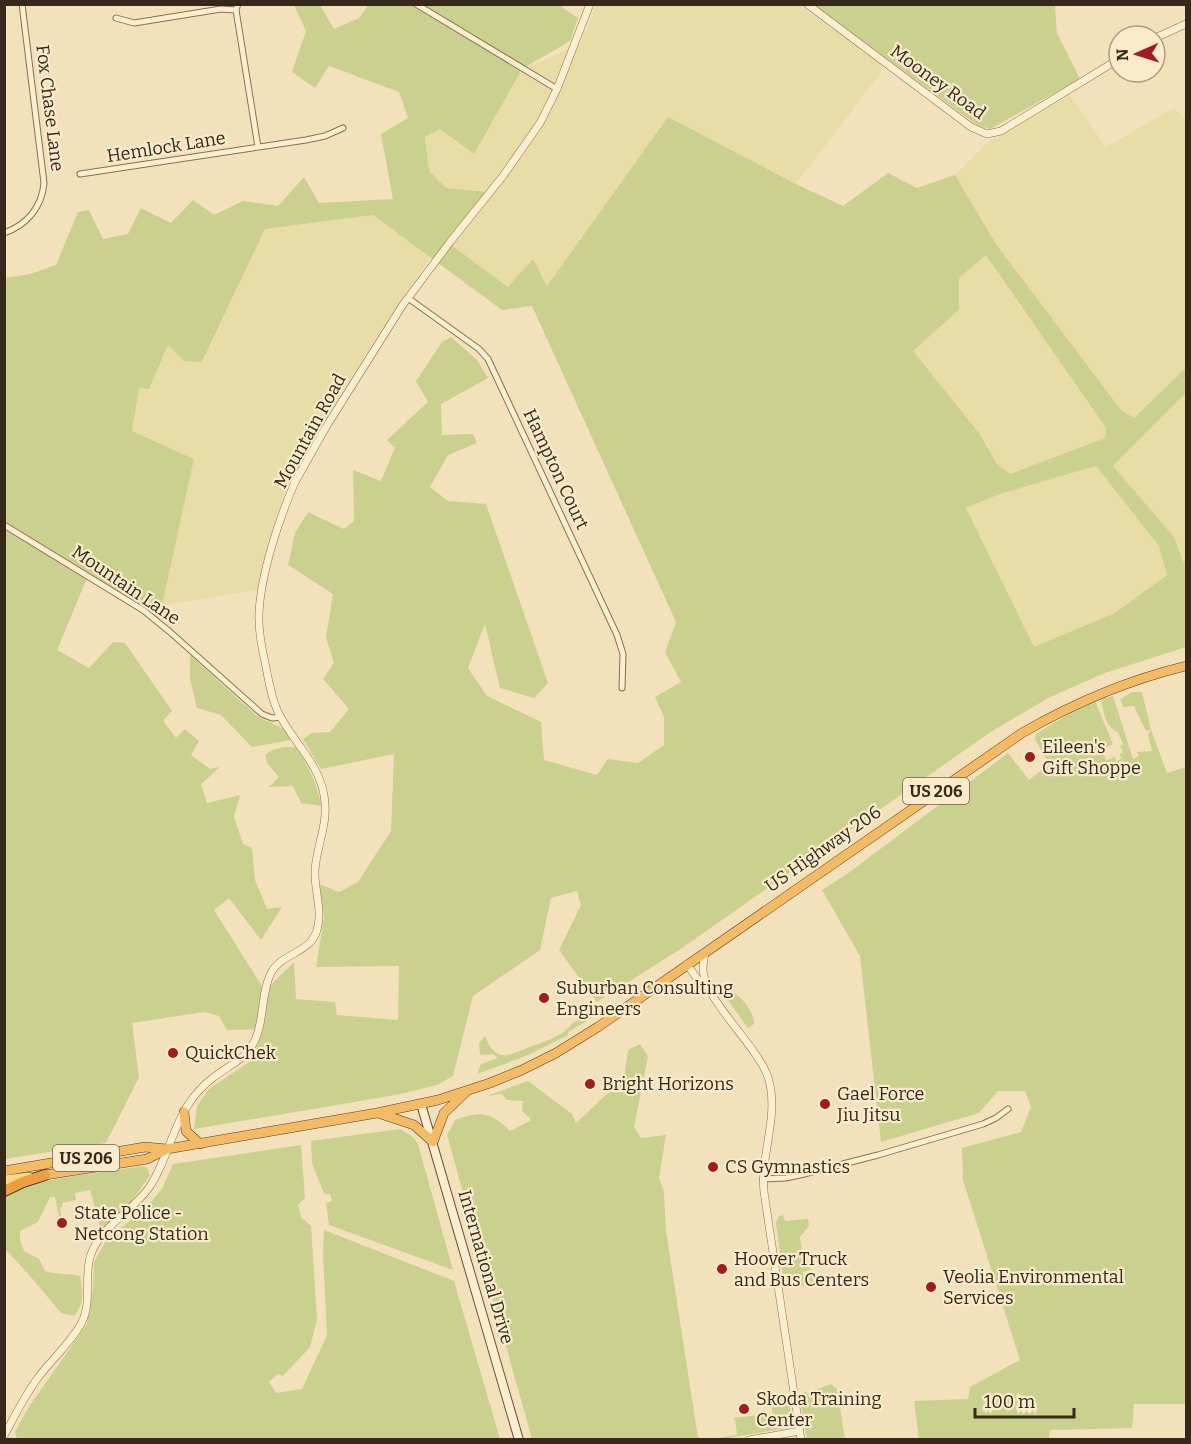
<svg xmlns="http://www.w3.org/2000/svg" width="1191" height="1444" font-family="Bitter,serif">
<rect width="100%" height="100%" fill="#f2e1ba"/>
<path fill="#e8dda7" d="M 596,5 L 799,5 L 879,61 L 882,67 L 880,74 L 796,184 L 668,118 L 547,287 L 533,260 L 508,287 L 450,244 L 490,191 L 446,188 L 429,171 L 425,137 L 440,129 L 473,153 L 522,69 L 581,44 Z
M 1070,95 L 1106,147 L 1174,108 L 1186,121 L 1186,368 L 1134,418 L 1121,410 L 996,244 L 955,175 L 988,142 Z
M 373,215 L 431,256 L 367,352 L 304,452 L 288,484 L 276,519 L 258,590 L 162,605 L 194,459 L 132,431 L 139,388 L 149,389 L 168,345 L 203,362 L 265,229 Z
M 986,255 L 1106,428 L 1105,438 L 1009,474 L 997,464 L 979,433 L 912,351 L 959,311 L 959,278 Z
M 1186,393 L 1186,560 L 1183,563 L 1113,466 Z
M 1096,466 L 1159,546 L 1167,575 L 1115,613 L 1034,648 L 966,508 L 1000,494 Z"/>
<path fill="#cad18e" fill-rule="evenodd" d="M 369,4 L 559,5 L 578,18 L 570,41 L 522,69 L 474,154 L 440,129 L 425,137 L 429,171 L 446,188 L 491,192 L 450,244 L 508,287 L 533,259 L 547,286 L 668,117 L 796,184 L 843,206 L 888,173 L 917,188 L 955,175 L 996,244 L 1121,410 L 1134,418 L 1186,368 L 1186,393 L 1113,466 L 1174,537 L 1183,562 L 1186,560 L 1186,647 L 1105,673 L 1050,697 L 992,731 L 682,948 L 597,1002 L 559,950 L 581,905 L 577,891 L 551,898 L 540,950 L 473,996 L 453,1076 L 437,1085 L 396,1095 L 194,1129 L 197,1106 L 209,1089 L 252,1060 L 263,1029 L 227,1030 L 219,1016 L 204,1012 L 132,1023 L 139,1077 L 106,1143 L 5,1159 L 5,278 L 30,274 L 56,265 L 78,212 L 89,210 L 103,239 L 128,234 L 141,208 L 171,223 L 193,200 L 214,215 L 243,201 L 278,206 L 304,177 L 319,203 L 393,199 L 381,134 L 408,118 L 399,92 L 329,66 L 315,88 L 292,72 L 306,31 L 294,5 L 320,5 L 334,29 L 359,18 ZM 373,215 L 502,310 L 532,306 L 676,622 L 665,652 L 681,682 L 655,697 L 664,717 L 664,745 L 638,763 L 608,759 L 597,775 L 544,760 L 541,722 L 487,696 L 468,668 L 485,624 L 500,688 L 534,698 L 548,683 L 486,504 L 448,501 L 430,487 L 448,455 L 477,443 L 473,434 L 442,435 L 441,404 L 488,378 L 477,360 L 451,337 L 442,342 L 416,381 L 428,402 L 387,440 L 395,448 L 381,481 L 353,470 L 354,521 L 344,529 L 308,512 L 295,533 L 288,565 L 333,594 L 326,637 L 334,663 L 323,679 L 349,709 L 330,732 L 312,733 L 303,739 L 321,769 L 394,754 L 391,831 L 358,882 L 339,892 L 319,884 L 324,918 L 316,967 L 399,966 L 398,1020 L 337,1015 L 335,1002 L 296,999 L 294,962 L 265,991 L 214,910 L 229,898 L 261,940 L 282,907 L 267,909 L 255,880 L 252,848 L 243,844 L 234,817 L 240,795 L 207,803 L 201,784 L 220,767 L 210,769 L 191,755 L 199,741 L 185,729 L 176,738 L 163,721 L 172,711 L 125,643 L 113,642 L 89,668 L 57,650 L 87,578 L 158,624 L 194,459 L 132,431 L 139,388 L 149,389 L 168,345 L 184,361 L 202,362 L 265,229 ZM 986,255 L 1106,428 L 1105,438 L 1010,474 L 997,464 L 979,433 L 913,351 L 959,310 L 959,278 ZM 1096,466 L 1159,546 L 1167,575 L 1115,613 L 1034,647 L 966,508 L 1000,494 Z
M 814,5 L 1055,5 L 1057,33 L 1080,79 L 990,129 L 977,125 Z
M 190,655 L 257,716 L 284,729 L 291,740 L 252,747 L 221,715 L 197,708 L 190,679 Z
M 1132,692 L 1142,692 L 1151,730 L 1167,773 L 1186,767 L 1186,1404 L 1134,1404 L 1132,1428 L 1050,1430 L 1049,1439 L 919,1439 L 914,1401 L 968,1399 L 970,1387 L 1020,1360 L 963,1180 L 962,1148 L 1021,1132 L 1031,1107 L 1025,1091 L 998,1091 L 979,1113 L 881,1142 L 860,956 L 822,890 L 847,874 L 1008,753 L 1029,780 L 1049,764 L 1035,739 L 1036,734 L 1078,708 L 1095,701 L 1113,744 L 1102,750 L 1106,760 L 1111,759 L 1114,756 L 1116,761 L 1121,759 L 1120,754 L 1123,752 L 1120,746 L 1123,744 L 1118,732 C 1105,727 1104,712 1101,699 L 1113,696 L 1133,759 L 1139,756 L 1137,752 L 1152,751 L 1148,735 L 1151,730 L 1146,731 L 1134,706 L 1123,707 L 1120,699 Z
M 284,747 L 296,747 C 309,765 316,784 322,806 L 301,803 L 293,786 L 269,787 L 279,777 L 267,763 L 265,755 L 272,750 Z
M 733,992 C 742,997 755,1013 754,1024 L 748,1028 L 725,996 Z
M 583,1008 L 591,1013 L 592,1018 L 568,1032 L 568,1035 L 526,1056 L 477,1074 L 481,1064 L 498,1058 L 493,1054 L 480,1055 L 479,1043 L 485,1036 C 497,1068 513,1052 535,1045 C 542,1043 559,1036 565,1031 C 572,1025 574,1020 583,1018 Z
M 640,1044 L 648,1056 L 634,1127 L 641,1138 L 666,1135 L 659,1178 L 664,1192 L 666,1231 L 698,1438 L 532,1439 L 447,1135 L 455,1120 C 481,1111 490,1111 510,1131 L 530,1121 L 530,1118 L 522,1111 L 523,1101 L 507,1100 L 502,1094 L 487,1096 L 528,1081 L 572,1114 L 576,1123 L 624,1078 L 628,1050 Z
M 400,1129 L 413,1137 L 418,1144 L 453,1270 L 329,1225 L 326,1203 L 332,1201 L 330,1194 L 324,1194 L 312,1163 L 311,1141 Z
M 301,1145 L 305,1198 L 298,1205 L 301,1217 L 311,1226 L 317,1319 L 310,1347 L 283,1376 L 278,1374 L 269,1382 L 276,1393 L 302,1389 L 327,1335 L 323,1254 L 324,1230 L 454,1281 L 500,1439 L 17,1439 L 15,1432 L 28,1408 L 87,1324 L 93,1290 L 94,1262 L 107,1239 L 145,1209 L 162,1189 L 173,1164 Z
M 141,1166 L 147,1168 L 150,1175 L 131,1202 L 101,1231 L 90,1190 L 75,1193 L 76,1200 L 62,1203 L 62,1207 L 60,1208 L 61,1217 L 59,1217 L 55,1197 L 50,1197 L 38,1222 L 20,1231 L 20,1240 L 24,1251 L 39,1259 L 45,1271 C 57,1275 68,1273 80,1276 C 82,1292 85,1303 74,1316 L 61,1313 L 30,1276 L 5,1249 L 5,1196 C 42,1176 99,1174 141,1166 Z
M 783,1215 L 785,1221 L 808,1219 L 809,1226 L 800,1237 L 802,1250 L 800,1252 L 811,1270 L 803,1272 L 803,1275 L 812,1273 L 814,1284 L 790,1288 L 784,1285 L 776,1223 L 779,1216 Z
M 831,1384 L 837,1389 L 845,1439 L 807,1439 C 805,1425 798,1405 804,1391 L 807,1393 Z
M 780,1395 L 789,1401 L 792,1422 L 788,1428 L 721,1439 L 710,1439 L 737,1435 L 735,1420 L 733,1418 L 772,1414 L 772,1398 Z"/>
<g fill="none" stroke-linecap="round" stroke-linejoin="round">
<g stroke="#8a7053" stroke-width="7">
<path id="minor" d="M 238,4 L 236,10 L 258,147
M 416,4 L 557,89
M 116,18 L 134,23 L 221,9 L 236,10
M 80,174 L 306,140 L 325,136 L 343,128
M 4,233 C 27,225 42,207 44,183 L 22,4
M 408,298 L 479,349 L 488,359 L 617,635 L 623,654 L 622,688
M 4,525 L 143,610 L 170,632 L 262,714 L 272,718 L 281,717
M 763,1179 L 786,1178 L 804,1174 L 878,1155 L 983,1124 L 996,1118 L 1008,1109"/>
</g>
<g stroke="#8a7053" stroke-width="8">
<path id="tertiary" d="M 807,4 L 971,127 L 987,134 L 1001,131 L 1119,59
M 1155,38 L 1186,24
M 705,952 C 704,958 703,964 703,970 C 706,1002 756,1044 768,1077 C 780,1115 760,1154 764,1192 L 801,1440
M 687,964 L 698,980 L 707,986
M 4,1436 C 14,1417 24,1397 37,1379 C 51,1360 69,1345 81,1324 C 93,1302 83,1277 91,1254 C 101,1227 131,1212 148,1189 C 166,1164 171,1131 188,1105 C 195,1094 203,1085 214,1077 C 229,1065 245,1060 254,1042 C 265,1021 260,995 271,973 C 281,953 311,953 317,930 C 323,911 314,890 315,870 C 317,843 329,824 324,795 C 318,762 294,743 279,714 C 272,700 269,683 266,667 C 262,650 258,631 259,613 C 261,573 279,519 295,482 L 326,427 L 402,306 L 450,242 L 503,176 L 540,123 L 557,89 L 590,4
M 749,1440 L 800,1431"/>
</g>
<g stroke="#6c5136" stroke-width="10">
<path id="secondary" d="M 421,1104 L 519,1440"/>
</g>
<g stroke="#573e28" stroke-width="10">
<path id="primary" d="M 4,1180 L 29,1177"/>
</g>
<g stroke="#573e28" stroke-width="10">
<path id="trunk" d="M 184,1112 L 186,1131 L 200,1144
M 378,1113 L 414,1125 L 433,1142 L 444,1113 L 465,1093
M 4,1171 L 145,1147 L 167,1149 L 377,1113 L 438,1100 L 490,1083 L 522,1070 L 556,1053 L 598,1027 L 1022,733 C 1074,703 1128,680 1186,666
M 45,1175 L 147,1159 L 165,1150"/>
</g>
<g stroke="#573e28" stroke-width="12">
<path id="motorway" d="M 4,1191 L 23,1182 L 45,1175"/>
</g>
<use href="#minor" stroke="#fceece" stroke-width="5"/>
<use href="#tertiary" stroke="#fceece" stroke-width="7"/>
<use href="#secondary" stroke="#fceece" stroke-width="8"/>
<use href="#primary" stroke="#fbd78d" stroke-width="9"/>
<use href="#trunk" stroke="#f4bb66" stroke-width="9"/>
<use href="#motorway" stroke="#ec9f40" stroke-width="10"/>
</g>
<g fill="#9f1d1f" stroke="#f9ebcb" stroke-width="2">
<circle cx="1030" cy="757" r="6"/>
<circle cx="544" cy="998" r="6"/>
<circle cx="173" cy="1053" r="6"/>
<circle cx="590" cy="1084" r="6"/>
<circle cx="825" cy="1104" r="6"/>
<circle cx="713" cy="1167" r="6"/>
<circle cx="62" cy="1223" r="6"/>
<circle cx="722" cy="1269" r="6"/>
<circle cx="931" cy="1287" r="6"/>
<circle cx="744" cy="1409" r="6"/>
</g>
<g text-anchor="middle" stroke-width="4.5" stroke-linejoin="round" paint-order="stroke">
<g fill="#f9ebcb" stroke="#72624f" stroke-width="1.5">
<rect x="903" y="778" width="66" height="26" rx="4.5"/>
<rect x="53" y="1145" width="66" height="26" rx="4.5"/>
</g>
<g font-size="16" font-weight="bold" fill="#38281a">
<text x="936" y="797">US 206</text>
<text x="86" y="1164">US 206</text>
</g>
<g font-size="18" fill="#38281a" stroke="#f9ebcb">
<text transform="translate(938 82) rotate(36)" y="6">Mooney Road</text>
<text transform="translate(50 108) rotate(83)" y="6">Fox Chase Lane</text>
<text transform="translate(166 147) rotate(-9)" y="6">Hemlock Lane</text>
<text transform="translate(310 431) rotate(-61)" y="6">Mountain Road</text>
<text transform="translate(556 469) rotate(65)" y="6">Hampton Court</text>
<text transform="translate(126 585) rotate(34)" y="6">Mountain Lane</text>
<text transform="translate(823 849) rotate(-35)" y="6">US Highway 206</text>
<text transform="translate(486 1267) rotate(74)" y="6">International Drive</text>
</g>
<g font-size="18" fill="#38281a" stroke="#f9ebcb" text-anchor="start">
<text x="1042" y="753">Eileen's<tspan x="1042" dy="21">Gift Shoppe</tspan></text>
<text x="556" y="994">Suburban Consulting<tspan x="556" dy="21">Engineers</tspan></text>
<text x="185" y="1059">QuickChek</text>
<text x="602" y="1090">Bright Horizons</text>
<text x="837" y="1100">Gael Force<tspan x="837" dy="21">Jiu Jitsu</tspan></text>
<text x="725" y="1173">CS Gymnastics</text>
<text x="74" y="1219">State Police -<tspan x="74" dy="21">Netcong Station</tspan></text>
<text x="734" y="1265">Hoover Truck<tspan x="734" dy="21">and Bus Centers</tspan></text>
<text x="943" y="1283">Veolia Environmental<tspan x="943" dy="21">Services</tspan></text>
<text x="756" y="1405">Skoda Training<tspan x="756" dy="21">Center</tspan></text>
</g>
</g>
<rect width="1191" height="1444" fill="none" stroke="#38281a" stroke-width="12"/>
<g transform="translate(1137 54) rotate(267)"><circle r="28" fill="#f9ebcb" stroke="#ac9d84" stroke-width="1.5"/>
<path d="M0-4.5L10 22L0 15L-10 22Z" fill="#9f1d1f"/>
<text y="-9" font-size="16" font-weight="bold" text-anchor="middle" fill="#38281a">N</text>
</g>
<path d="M975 1408v9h99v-9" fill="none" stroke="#38281a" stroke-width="3"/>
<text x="984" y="1408" font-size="18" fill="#38281a" stroke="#f9ebcb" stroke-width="4.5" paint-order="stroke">100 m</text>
</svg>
